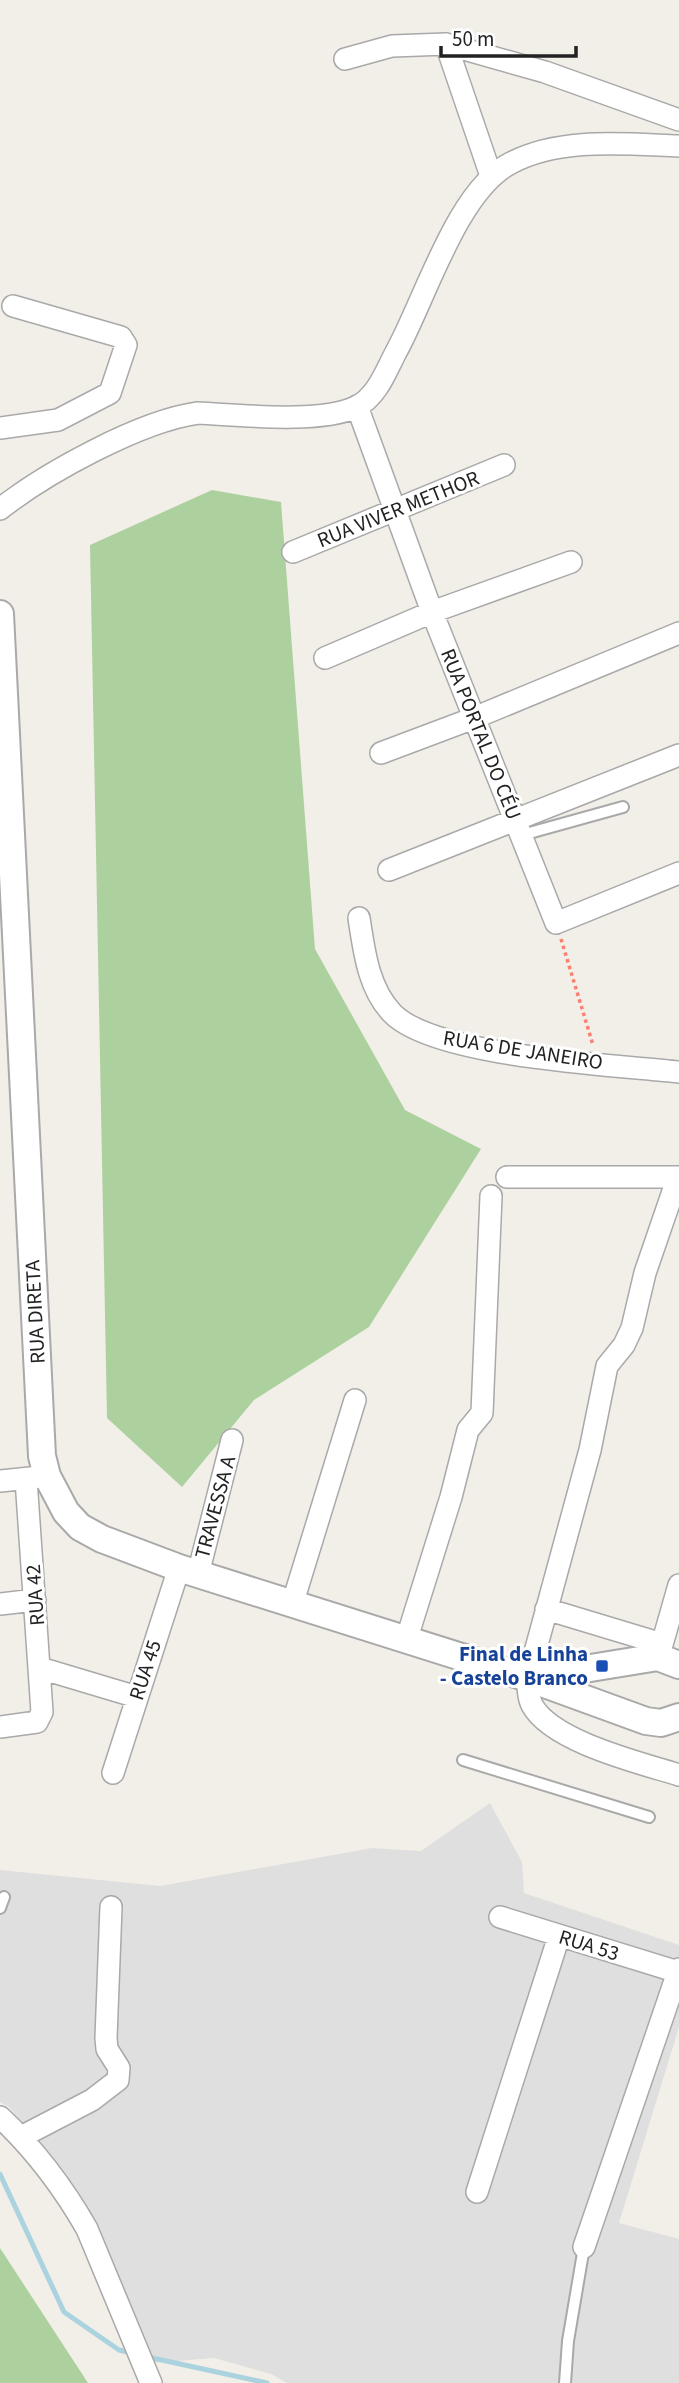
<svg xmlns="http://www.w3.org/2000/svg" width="679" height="2383" font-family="'Source Sans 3',sans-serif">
<rect width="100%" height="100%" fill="#f2efe9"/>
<path fill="#e0dfdf" d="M 490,1803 L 522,1862 L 524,1893 L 679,1945 L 679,2027 L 619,2223 L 679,2239 L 679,2383 L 287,2383 L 271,2374 L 214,2358 L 151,2363 L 61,2172 L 9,2107 L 0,2102 L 0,1870 L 160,1886 L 372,1848 L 421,1851 Z"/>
<path fill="#add19e" d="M 212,490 L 281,502 L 315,949 L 405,1110 L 481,1149 L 369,1327 L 254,1400 L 182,1487 L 107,1418 L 90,545 Z
M 0,2248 L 88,2383 L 0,2383 Z"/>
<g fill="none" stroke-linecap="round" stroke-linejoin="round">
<path stroke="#aad3df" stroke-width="5" d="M 0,2174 L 64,2312 L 119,2350 L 131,2353
M 148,2357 L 267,2383"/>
<g stroke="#a9a9a9" stroke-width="14">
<path id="service" d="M 522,835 L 623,807
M 463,1760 L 649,1817
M 0,1908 L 4,1897
M 565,2383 L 568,2341 L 584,2247"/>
</g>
<g stroke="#a9a9a9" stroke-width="24">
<path id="minor" d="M 446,44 L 491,176
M 345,59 L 392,46 L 446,44 L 545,72 L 679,120
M 357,406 L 432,612 L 556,923 L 679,873
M 0,428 L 58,420 L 110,393 L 126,345 L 121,337 L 13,306
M 0,509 C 46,473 140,421 198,413 C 241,415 319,424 356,407 C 377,397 386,371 396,352 C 425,300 457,190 511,163 C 560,137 625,144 679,146
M 293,552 L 504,465
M 325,658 L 432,612 L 571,562
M 381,753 L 474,718 L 679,633
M 389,870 L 679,755
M 359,918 C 364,950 368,988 392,1013 C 434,1057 616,1065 679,1072
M 507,1177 L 679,1177
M 678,1177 L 645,1273 L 632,1328 L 624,1345 L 607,1366 L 590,1450 L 528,1678 C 528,1687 528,1697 532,1705 C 552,1742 641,1763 679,1775
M 0,1481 L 40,1477
M 198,1574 L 232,1440
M 0,1604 L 35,1600
M 292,1605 L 355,1400
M 546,1609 L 662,1644
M 406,1641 L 451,1497 L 468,1430 L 482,1413 L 491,1196
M 659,1655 L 679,1585
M 40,1668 L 137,1697
M 0,1727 L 37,1722 L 42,1712 L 26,1479
M 113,1773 L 179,1568
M 500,1917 L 678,1972
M 0,2117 C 35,2150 63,2187 87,2229 L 151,2383
M 21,2137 L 92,2100 L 118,2080 L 119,2068 L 107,2049 L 106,2038 L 111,1907
M 477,2192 L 559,1936
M 584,2247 L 679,1969"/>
</g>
<g stroke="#a9a9a9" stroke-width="30">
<path id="tertiary" d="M 0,614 L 42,1456 L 47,1476 L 66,1512 L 80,1527 L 102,1539 L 179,1568 L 528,1678 L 646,1721 L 661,1723 L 679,1717
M 529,1678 L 658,1657 L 679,1665"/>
</g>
<path stroke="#fa8072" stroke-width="3.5" stroke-dasharray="3.5 3.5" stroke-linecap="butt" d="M 561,939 L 593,1045"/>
<use href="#service" stroke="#fff" stroke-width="10"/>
<use href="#minor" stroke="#fff" stroke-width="21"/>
<use href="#tertiary" stroke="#fff" stroke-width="26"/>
</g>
<rect fill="#1a4fb4" stroke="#fff" stroke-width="2.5" x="595" y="1659" width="14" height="14" rx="3.5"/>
<g text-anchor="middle" stroke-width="6" stroke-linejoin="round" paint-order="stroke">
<g font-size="21" fill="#222" stroke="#fff">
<text transform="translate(398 509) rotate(-22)" y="7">RUA VIVER METHOR</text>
<text transform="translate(481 734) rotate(68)" y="7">RUA PORTAL DO CÉU</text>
<text transform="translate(523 1050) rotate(9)" y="7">RUA 6 DE JANEIRO</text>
<text transform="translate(35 1312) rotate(-93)" y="7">RUA DIRETA</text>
<text transform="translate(215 1507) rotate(-75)" y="7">TRAVESSA A</text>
<text transform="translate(35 1595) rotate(-94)" y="7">RUA 42</text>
<text transform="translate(145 1670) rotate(-72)" y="7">RUA 45</text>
<text transform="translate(589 1945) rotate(17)" y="7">RUA 53</text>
</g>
<g font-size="21" font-weight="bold" fill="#164399" stroke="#fff" text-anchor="end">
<text x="588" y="1661">Final de Linha<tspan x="588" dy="24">- Castelo Branco</tspan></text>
</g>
</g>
<path d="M441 46v10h135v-10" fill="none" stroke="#222222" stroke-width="3.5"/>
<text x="452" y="46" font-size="21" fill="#222222" stroke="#ffffff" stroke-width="5" paint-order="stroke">50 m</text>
</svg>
